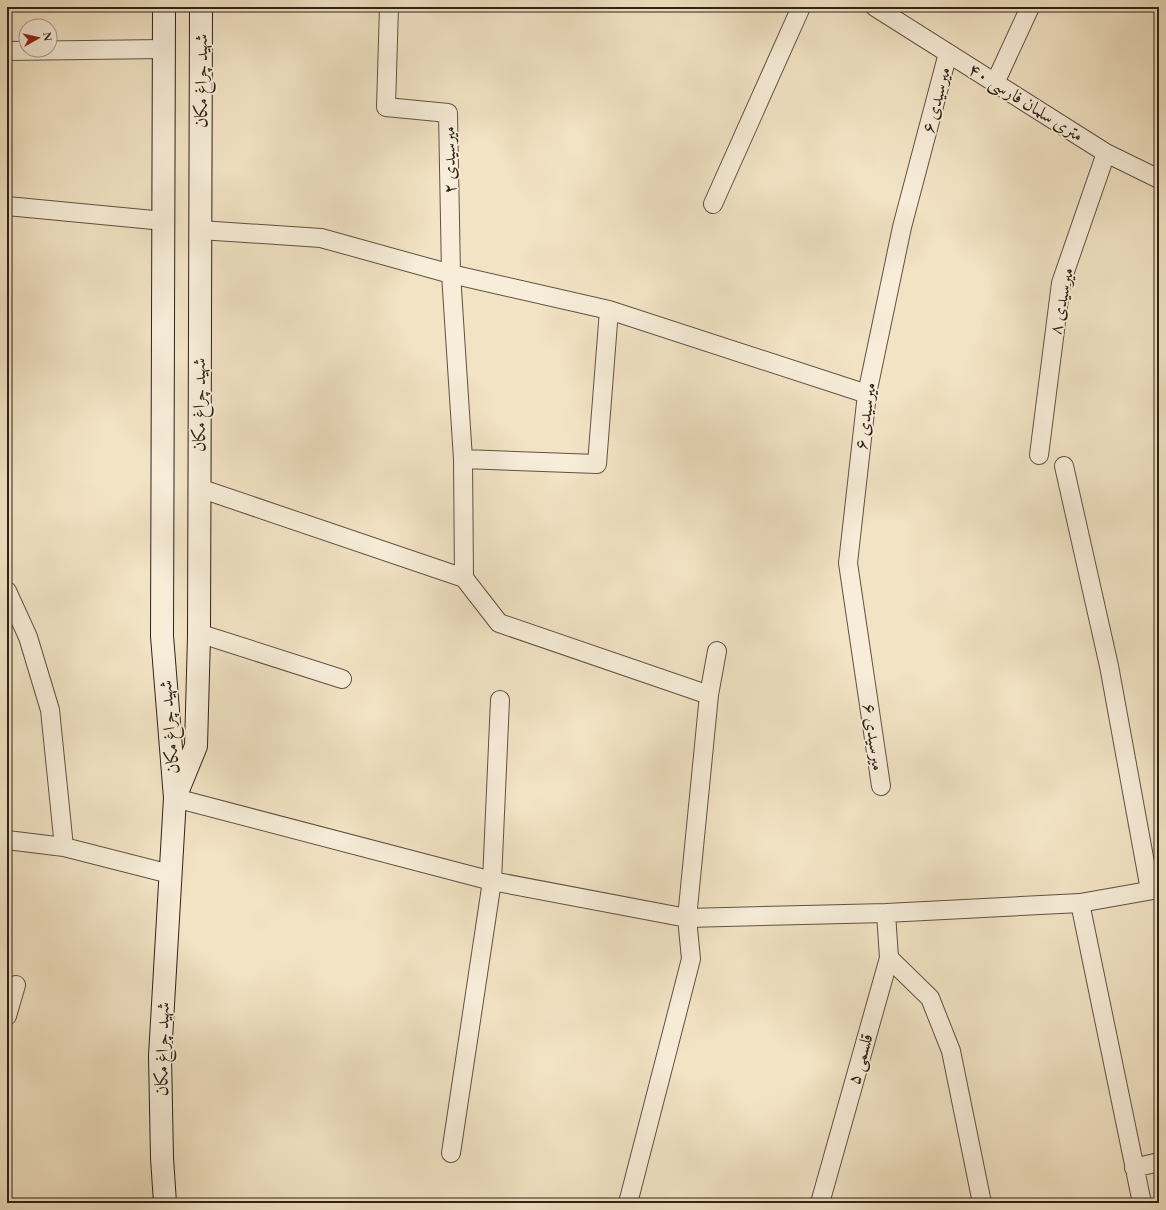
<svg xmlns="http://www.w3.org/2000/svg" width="1166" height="1210" font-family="'EB Garamond',Amiri,serif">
<rect width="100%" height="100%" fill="#f2e3c4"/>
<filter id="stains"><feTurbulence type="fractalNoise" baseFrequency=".005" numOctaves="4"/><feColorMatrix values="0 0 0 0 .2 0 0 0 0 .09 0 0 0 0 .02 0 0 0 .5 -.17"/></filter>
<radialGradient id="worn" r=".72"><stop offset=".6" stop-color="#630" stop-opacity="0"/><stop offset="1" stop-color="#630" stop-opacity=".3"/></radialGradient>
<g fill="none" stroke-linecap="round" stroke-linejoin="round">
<g stroke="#605242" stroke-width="20">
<path id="street" d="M 389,7 L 386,107 L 448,113 L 451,274 L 463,459 L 464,578 L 499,623 L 709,695
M 875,7 L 1106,153 L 1159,179
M 7,51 L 164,49
M 995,83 L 1030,7
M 713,204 L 801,7
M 7,206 L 164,221
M 200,230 L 321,238 L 451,274 L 609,310 L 867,394
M 1039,455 L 1061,283 L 1106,153
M 463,459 L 597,464 L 609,310
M 1064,466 L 1109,666 L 1150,890
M 199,488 L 464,578
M 7,591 L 28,637 L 50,710 L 64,847
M 198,633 L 342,679
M 881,786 L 848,563 L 867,394 L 902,227 L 948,53
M 175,798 L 492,881 L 687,918 L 886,913 L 1080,903 L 1159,889
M 7,840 L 64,847 L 170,874
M 1080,903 L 1142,1203
M 889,958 L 930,998 L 951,1051 L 982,1203
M 7,1016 L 16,985
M 451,1153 L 492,881 L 500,700
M 1134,1168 L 1159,1162
M 628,1203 L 691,959 L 687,918 L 709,695 L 717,651
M 820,1203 L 889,958 L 886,913"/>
</g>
<g stroke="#2f2217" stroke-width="24">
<path id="secondary" d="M 164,7 L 162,636 L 175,798 L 160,1056 L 162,1158 L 165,1203
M 176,795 L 196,746 L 199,637 L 201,7"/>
</g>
<use href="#street" stroke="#f7edd9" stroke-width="18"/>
<use href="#secondary" stroke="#f7edd9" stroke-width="22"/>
</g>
<g text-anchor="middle" stroke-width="3.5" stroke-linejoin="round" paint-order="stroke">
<g font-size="18" fill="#2f2217" stroke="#f7edd9">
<text transform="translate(201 81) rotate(-90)" y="6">شهید چراغ مکان</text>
<text transform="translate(936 100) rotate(-75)" y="6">میرسیدی ۶</text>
<text transform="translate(1026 102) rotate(32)" y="6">۴۰ متری سلمان فارسی</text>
<text transform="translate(449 160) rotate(-91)" y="6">میرسیدی ۲</text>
<text transform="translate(1061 301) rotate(-79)" y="6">میرسیدی ۸</text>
<text transform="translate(199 405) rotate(-90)" y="6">شهید چراغ مکان</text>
<text transform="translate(865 416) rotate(-82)" y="6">میرسیدی ۶</text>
<text transform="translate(169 727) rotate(-95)" y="6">شهید چراغ مکان</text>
<text transform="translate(874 737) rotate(82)" y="6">میرسیدی ۶</text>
<text transform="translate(162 1049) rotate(-89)" y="6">شهید چراغ مکان</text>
<text transform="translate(860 1059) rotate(-74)" y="6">قلسمی ۵</text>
</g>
</g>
<rect width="1166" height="1210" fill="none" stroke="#f2e3c4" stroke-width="24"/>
<rect x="8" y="8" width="1150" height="1194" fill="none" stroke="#2f2217" stroke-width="2"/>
<rect x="12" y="12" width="1142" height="1186" fill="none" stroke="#2f2217"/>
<g transform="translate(38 38) rotate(82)"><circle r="19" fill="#f7edd9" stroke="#a79c8b"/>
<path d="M0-3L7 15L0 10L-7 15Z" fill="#8f2418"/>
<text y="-6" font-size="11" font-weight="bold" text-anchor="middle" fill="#2f2217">N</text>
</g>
<rect width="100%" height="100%" filter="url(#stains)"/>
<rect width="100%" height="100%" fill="url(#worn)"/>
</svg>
